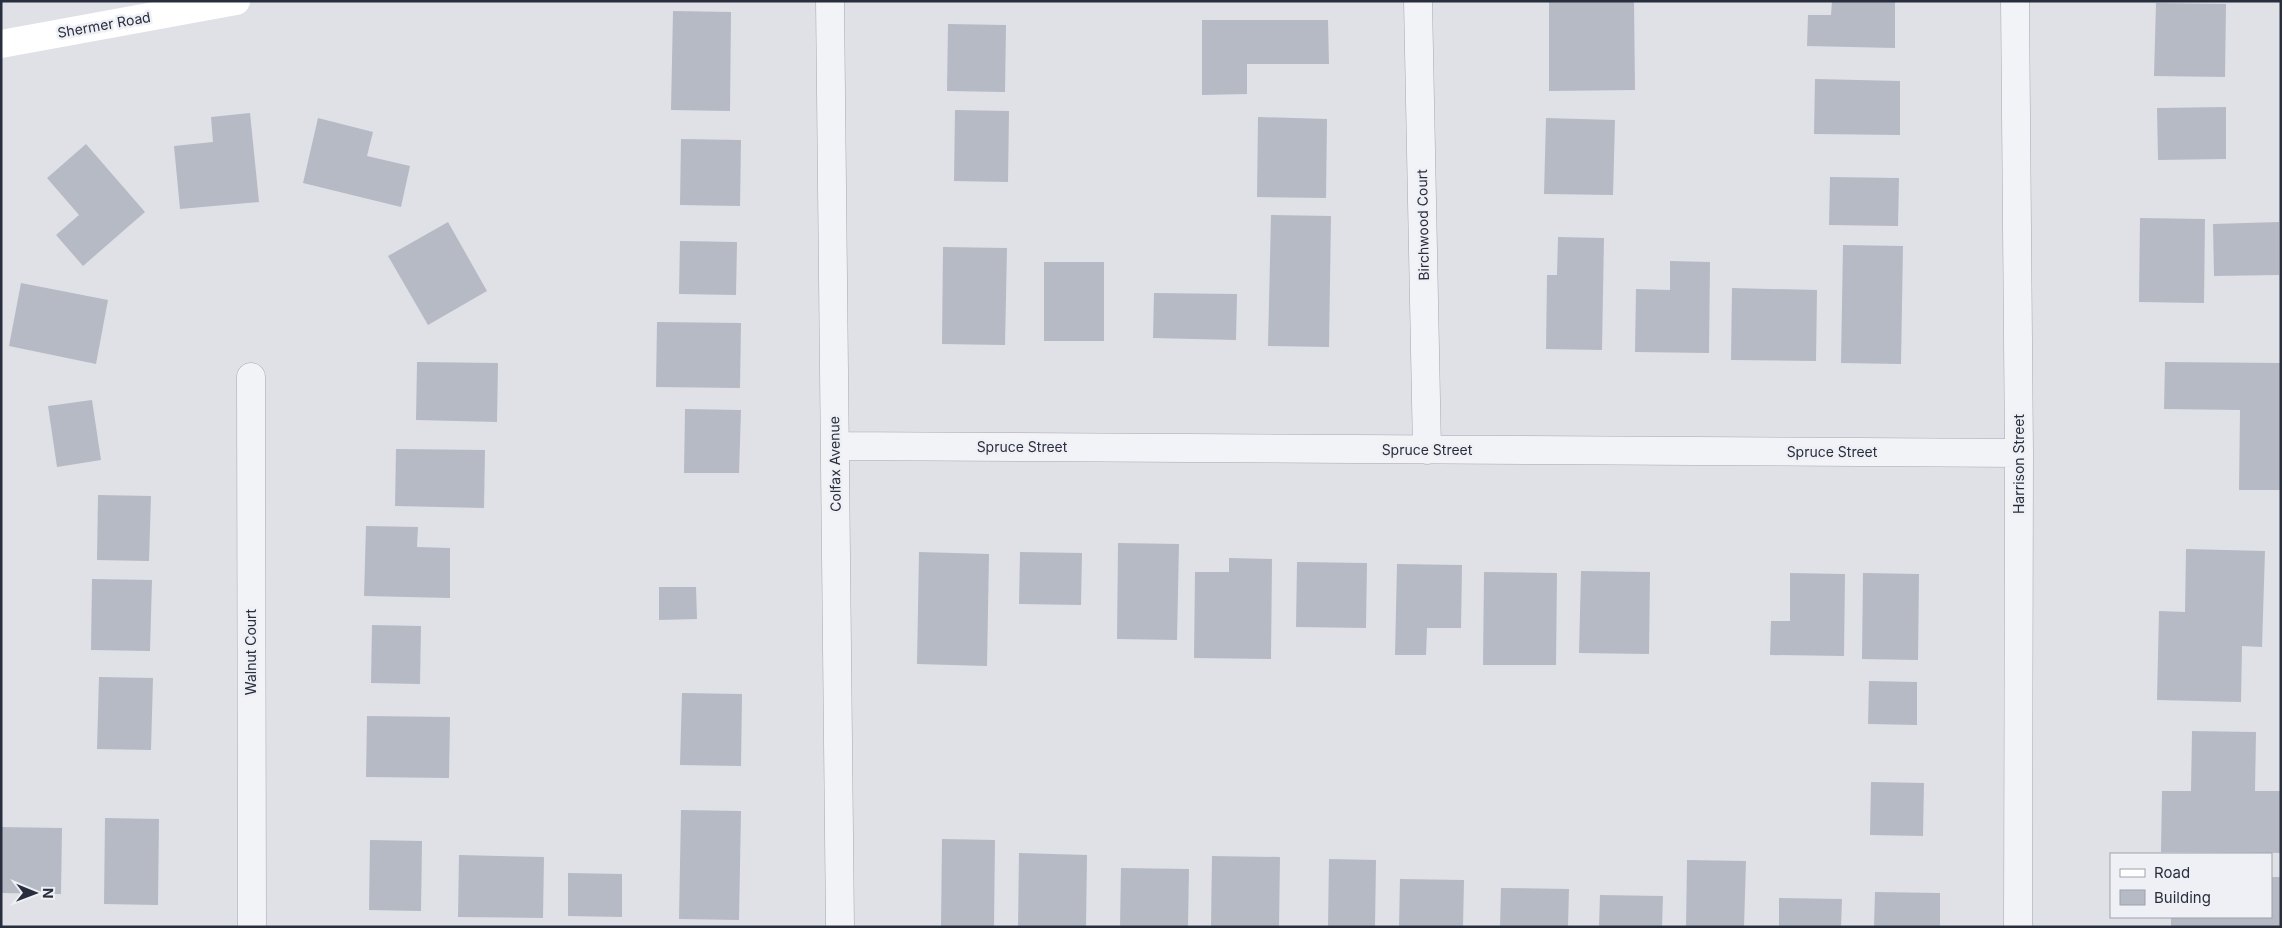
<svg xmlns="http://www.w3.org/2000/svg" width="2282" height="928" font-family="Inter,sans-serif">
<rect width="100%" height="100%" fill="#dfe1e7"/>
<path fill="#b6bac4" d="M 1549,1 L 1634,1 L 1635,90 L 1549,91 Z
M 1832,1 L 1895,1 L 1895,48 L 1807,46 L 1808,15 L 1831,15 Z
M 2156,3 L 2226,4 L 2225,77 L 2154,76 Z
M 673,11 L 731,12 L 730,111 L 671,110 Z
M 1202,20 L 1328,20 L 1329,64 L 1247,64 L 1247,94 L 1202,95 Z
M 948,24 L 1006,25 L 1005,92 L 947,91 Z
M 1815,79 L 1900,81 L 1900,135 L 1814,134 Z
M 2226,107 L 2226,159 L 2158,160 L 2157,108 Z
M 955,110 L 1009,111 L 1008,182 L 954,181 Z
M 250,113 L 259,202 L 180,209 L 174,146 L 213,142 L 211,117 Z
M 1258,117 L 1327,119 L 1326,198 L 1257,197 Z
M 318,118 L 373,132 L 367,156 L 410,166 L 401,207 L 303,183 Z
M 1546,118 L 1615,120 L 1613,195 L 1544,194 Z
M 681,139 L 741,140 L 740,206 L 680,205 Z
M 86,144 L 145,212 L 83,266 L 56,235 L 79,215 L 47,178 Z
M 1830,177 L 1899,178 L 1898,226 L 1829,225 Z
M 1271,215 L 1331,216 L 1329,347 L 1268,346 Z
M 2140,218 L 2205,219 L 2204,303 L 2139,302 Z
M 448,222 L 487,291 L 428,325 L 388,256 Z
M 2279,222 L 2279,275 L 2214,276 L 2213,224 Z
M 1558,237 L 1604,238 L 1602,350 L 1546,349 L 1547,275 L 1557,275 Z
M 680,241 L 737,242 L 736,295 L 679,294 Z
M 1843,245 L 1903,246 L 1901,364 L 1841,363 Z
M 943,247 L 1007,248 L 1005,345 L 942,344 Z
M 1670,261 L 1710,262 L 1709,353 L 1635,352 L 1636,289 L 1670,290 Z
M 1044,262 L 1104,262 L 1104,341 L 1044,341 Z
M 21,283 L 108,300 L 96,364 L 9,346 Z
M 1732,288 L 1817,290 L 1816,361 L 1731,360 Z
M 1154,293 L 1237,294 L 1236,340 L 1153,338 Z
M 657,322 L 741,323 L 740,388 L 656,387 Z
M 417,362 L 498,363 L 497,422 L 416,420 Z
M 2165,362 L 2281,363 L 2281,490 L 2239,490 L 2240,410 L 2164,409 Z
M 92,400 L 101,460 L 57,467 L 48,406 Z
M 685,409 L 741,410 L 739,473 L 684,473 Z
M 396,449 L 485,450 L 484,508 L 395,506 Z
M 98,495 L 151,496 L 149,561 L 97,560 Z
M 366,526 L 418,527 L 417,547 L 450,548 L 450,598 L 364,596 Z
M 1118,543 L 1179,544 L 1177,640 L 1117,639 Z
M 2186,549 L 2265,551 L 2262,647 L 2242,646 L 2241,702 L 2157,700 L 2159,611 L 2185,612 Z
M 919,552 L 989,554 L 987,666 L 917,664 Z
M 1020,552 L 1082,553 L 1081,605 L 1019,604 Z
M 1229,558 L 1272,559 L 1271,659 L 1194,658 L 1195,572 L 1229,572 Z
M 1297,562 L 1367,563 L 1366,628 L 1296,627 Z
M 1397,564 L 1462,565 L 1461,628 L 1427,628 L 1426,655 L 1395,655 Z
M 1581,571 L 1650,572 L 1649,654 L 1579,653 Z
M 1484,572 L 1557,573 L 1556,665 L 1483,665 Z
M 1790,573 L 1845,574 L 1844,656 L 1770,655 L 1771,621 L 1790,621 Z
M 1863,573 L 1919,574 L 1918,660 L 1862,659 Z
M 92,579 L 152,580 L 150,651 L 91,650 Z
M 659,587 L 696,587 L 697,619 L 659,620 Z
M 372,625 L 421,626 L 420,684 L 371,683 Z
M 99,677 L 153,678 L 151,750 L 97,749 Z
M 1869,681 L 1917,682 L 1917,725 L 1868,724 Z
M 682,693 L 742,694 L 741,766 L 680,765 Z
M 367,716 L 450,717 L 449,778 L 366,777 Z
M 2192,731 L 2256,732 L 2255,791 L 2281,791 L 2281,853 L 2161,852 L 2162,791 L 2191,791 Z
M 1871,782 L 1924,783 L 1923,836 L 1870,835 Z
M 681,810 L 741,811 L 739,920 L 679,919 Z
M 105,818 L 159,819 L 158,905 L 104,904 Z
M 1,827 L 62,828 L 61,894 L 1,893 Z
M 942,839 L 995,840 L 994,927 L 941,927 Z
M 370,840 L 422,841 L 421,911 L 369,910 Z
M 1019,853 L 1087,855 L 1086,927 L 1018,927 Z
M 459,855 L 544,857 L 543,918 L 458,917 Z
M 1212,856 L 1280,857 L 1279,927 L 1211,927 Z
M 1329,859 L 1376,860 L 1375,927 L 1328,927 Z
M 1687,860 L 1746,861 L 1744,927 L 1686,927 Z
M 1121,868 L 1189,869 L 1188,927 L 1120,927 Z
M 568,873 L 622,874 L 622,917 L 568,916 Z
M 2271,877 L 2280,877 L 2280,927 L 2171,927 L 2171,917 L 2271,917 Z
M 1400,879 L 1464,880 L 1463,927 L 1399,927 Z
M 1501,888 L 1569,889 L 1568,927 L 1500,927 Z
M 1875,892 L 1940,893 L 1940,927 L 1874,927 Z
M 1600,895 L 1663,896 L 1662,927 L 1599,927 Z
M 1779,898 L 1842,899 L 1841,927 L 1779,927 Z"/>
<g fill="none" stroke-linecap="round" stroke-linejoin="round">
<g stroke="#a5a8b1" stroke-width="29">
<path id="street" d="M 830,1 L 840,927
M 1418,1 L 1427,450
M 2015,1 L 2019,453 L 2018,927
M 251,377 L 252,927
M 835,446 L 2019,453"/>
</g>
<use href="#street" stroke="#f1f3f6" stroke-width="28"/>
<path stroke="#fff" stroke-width="28" d="M 1,44 L 236,1"/>
</g>
<g text-anchor="middle" stroke-width="5" stroke-linejoin="round" paint-order="stroke">
<g font-size="14" fill="#292e3e" stroke="#eef0f5">
<text transform="translate(104 25) rotate(-10)" y="5">Shermer Road</text>
<text transform="translate(1423 225) rotate(-91)" y="5">Birchwood Court</text>
<text x="1022" y="452">Spruce Street</text>
<text x="1427" y="455">Spruce Street</text>
<text x="1832" y="457">Spruce Street</text>
<text transform="translate(835 464) rotate(-91)" y="5">Colfax Avenue</text>
<text transform="translate(2019 464) rotate(-90)" y="5">Harrison Street</text>
<text transform="translate(251 652) rotate(-90)" y="5">Walnut Court</text>
</g>
</g>
<rect width="2282" height="928" fill="none" stroke="#292e3e" stroke-width="5"/>
<rect x="2110" y="853" width="162" height="65" fill="#eef0f5" stroke="#9fa2ac"/>
<rect x="2120" y="869" width="25" height="8" fill="#ffffff" stroke="#9fa2ac"/>
<text x="2154" y="878" font-size="15" fill="#292e3e">Road</text>
<rect x="2120" y="890" width="25" height="15" fill="#b6bac4" stroke="#9fa2ac"/>
<text x="2154" y="903" font-size="15" fill="#292e3e">Building</text>
<g transform="translate(35 893) rotate(91)" stroke="#eef0f5" stroke-width="4" paint-order="stroke">
<path d="M0-4L9 19L0 12L-9 19Z" fill="#292e3e"/>
<text y="-8" font-size="14" font-weight="bold" text-anchor="middle" fill="#292e3e">N</text>
</g>
</svg>
